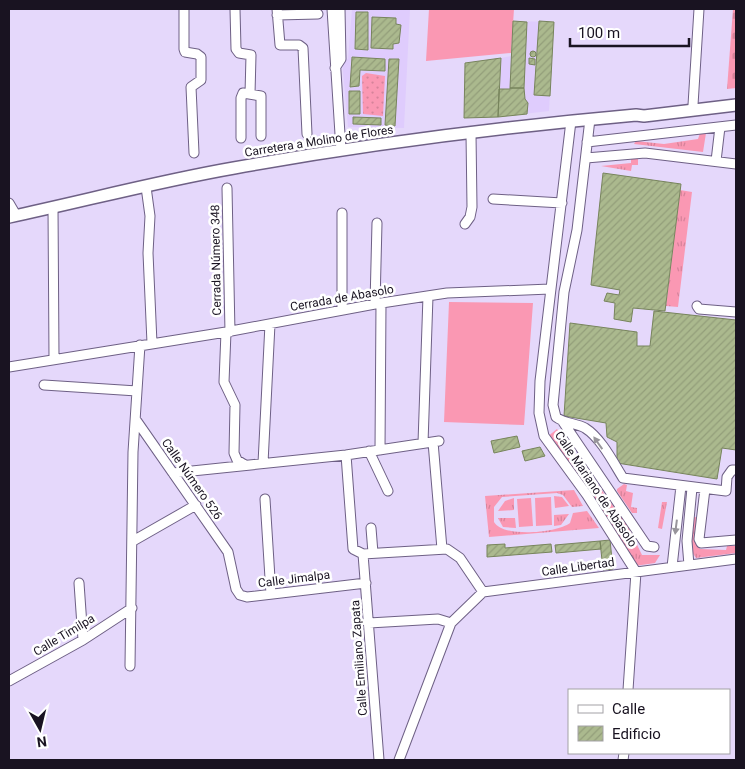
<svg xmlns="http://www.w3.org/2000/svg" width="745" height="769" font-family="Roboto,sans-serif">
<defs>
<pattern id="grass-tufts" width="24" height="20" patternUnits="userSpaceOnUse" patternTransform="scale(1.25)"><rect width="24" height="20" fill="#fa98b3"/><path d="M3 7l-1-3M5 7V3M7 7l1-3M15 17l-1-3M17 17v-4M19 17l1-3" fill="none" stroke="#d6829a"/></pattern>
<pattern id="cemetery-stones" width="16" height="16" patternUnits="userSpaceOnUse" patternTransform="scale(1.25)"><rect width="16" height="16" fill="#fa98b3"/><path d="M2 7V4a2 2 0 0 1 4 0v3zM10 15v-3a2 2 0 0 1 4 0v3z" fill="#d6829a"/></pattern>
<pattern id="park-dots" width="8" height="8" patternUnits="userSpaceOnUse" patternTransform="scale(1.25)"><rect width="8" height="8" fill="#fa98b3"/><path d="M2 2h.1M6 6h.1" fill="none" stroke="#d6829a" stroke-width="1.8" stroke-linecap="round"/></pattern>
<pattern id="building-hatch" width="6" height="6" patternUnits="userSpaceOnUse" patternTransform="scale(1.25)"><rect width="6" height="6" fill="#abb98e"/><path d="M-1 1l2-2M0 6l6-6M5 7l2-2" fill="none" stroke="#939e7a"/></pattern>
</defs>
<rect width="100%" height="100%" fill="#e5d8fb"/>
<path fill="#dfccfd" d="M 352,9 L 410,9 L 404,128 L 348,127 L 342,61 L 348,59 Z
M 513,21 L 554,22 L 549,111 L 498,117 L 501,58 L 511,56 Z"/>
<path fill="url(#grass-tufts)" d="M 700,133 L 706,133 L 703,152 L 634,144 L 636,141 L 664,144 L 698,139 Z
M 631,158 L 638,158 L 638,165 L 632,165 L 631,171 L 601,166 L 631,163 Z
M 680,190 L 692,192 L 678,307 L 666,306 Z
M 557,429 L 628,526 L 642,555 L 660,555 L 655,563 L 635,566 L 547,437 Z
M 624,484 L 627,485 L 626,491 L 633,493 L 631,507 L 637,508 L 637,513 L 632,513 L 617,491 L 617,489 Z
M 574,490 L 583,506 L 572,507 L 563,495 L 557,493 L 502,497 L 494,507 L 494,522 C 503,538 557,533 570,523 L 573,513 L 587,511 L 599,528 L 489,537 L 485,496 Z
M 554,496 L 562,497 L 569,506 L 555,508 Z
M 514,498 L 514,510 L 498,511 L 505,501 Z
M 662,502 L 667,502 L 662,529 L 658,528 Z
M 569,514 L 561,525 L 554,526 L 554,515 Z
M 692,516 L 698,518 L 697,544 L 700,549 L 726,550 L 727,546 L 736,546 L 736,553 L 696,558 L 690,549 Z
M 498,518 L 515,518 L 516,528 L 503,527 Z"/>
<path fill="url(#cemetery-stones)" d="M 733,9 L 736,9 L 736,88 L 727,89 Z"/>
<path fill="url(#park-dots)" d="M 366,73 L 385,76 L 383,116 L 363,114 L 362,76 Z"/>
<path fill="#fa98b3" d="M 429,9 L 514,9 L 511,53 L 426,61 Z
M 449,302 L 533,303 L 524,425 L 444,422 Z
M 551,497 L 552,525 L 536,526 L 535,498 Z
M 531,498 L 533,526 L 519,527 L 517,499 Z"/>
<path fill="url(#building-hatch)" stroke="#77845c" d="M 356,12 L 368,12 L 368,50 L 355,49 Z
M 372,17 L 396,18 L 396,24 L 401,25 L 399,43 L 393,44 L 393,49 L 371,48 Z
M 513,21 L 527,22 L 524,88 L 510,88 Z
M 539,21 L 554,22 L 550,96 L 534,95 Z
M530 54a3 3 0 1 1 6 0a3 3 0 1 1-6 0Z
M 352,57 L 385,59 L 385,71 L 360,70 L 359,86 L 350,87 Z
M 501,58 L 498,117 L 464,118 L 465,63 Z
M 529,58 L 535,59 L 535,65 L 529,64 Z
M 389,59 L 399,59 L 395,126 L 385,125 Z
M 510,88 L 524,88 L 525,99 L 528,103 L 527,114 L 498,117 L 499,89 L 510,89 Z
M 349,91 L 360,91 L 360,114 L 349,114 Z
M 353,117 L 381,118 L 381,125 L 353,124 Z
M 603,173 L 681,184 L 665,311 L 633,308 L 631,322 L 614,319 L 615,303 L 604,301 L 607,293 L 619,295 L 620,290 L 591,285 Z
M 654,311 L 736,320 L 736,450 L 722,448 L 717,479 L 617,463 L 617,442 L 607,437 L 606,423 L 564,416 L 570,323 L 637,332 L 637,346 L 650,346 Z
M 517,436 L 520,447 L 494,453 L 491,441 Z
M 540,447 L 545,456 L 525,461 L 522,451 Z
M 610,540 L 613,569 L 603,570 L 600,541 Z
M 600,541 L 601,549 L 556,553 L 555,545 Z
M 505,544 L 505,548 L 551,544 L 552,552 L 487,557 L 487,545 Z"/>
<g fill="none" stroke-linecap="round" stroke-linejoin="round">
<g stroke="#6e6085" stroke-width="11">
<path id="minor" d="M 184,9 L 184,49 L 185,52 L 197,54 L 201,57 L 201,80 L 191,87 L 194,153
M 235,9 L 236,49 L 239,53 L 251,55 L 250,94
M 277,9 L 280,45 L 299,45 L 303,48 L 307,134
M 332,9 L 341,150
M 277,15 L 318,14
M 335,68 L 341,59 L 340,9
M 693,105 L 699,9
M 590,119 L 577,230 L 564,292 L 553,405 L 556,417 C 565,424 576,423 585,428 C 601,438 613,462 623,478 L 726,491 L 727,477 L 732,470 L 736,470
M 571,121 L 540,381 L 539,413 L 544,436 L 587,495 L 636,572 L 628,690
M 241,138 L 241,98 L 243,93 L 261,96 L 261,136
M 587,142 L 736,125
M 586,158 L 645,153 L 736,164
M 716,161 L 720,127
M 146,187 L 150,216 L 148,253 L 152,343
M 227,188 L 230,332
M 493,199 L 562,203
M 9,203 L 16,215
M 53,207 L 54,358
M 465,224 L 470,217 L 472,207 L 471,134
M 375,304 L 377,223
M 697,306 L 699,309 L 736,312
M 342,310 L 342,213
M 226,332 L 224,382 L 235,405 L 234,453 L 237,460 L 245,465
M 9,367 L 226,332 L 375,304 L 447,293 L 550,289
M 44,385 L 137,391
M 136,420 L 228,552 L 236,589 L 240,595 L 247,597 L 366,583
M 563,422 L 647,546 L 654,547
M 433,442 L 442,549
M 423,443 L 428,296
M 380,450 L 381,303
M 369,451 L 388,491
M 346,455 L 353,549 L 363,554 L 447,549 L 460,558 L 483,592
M 263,463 L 270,324
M 173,473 L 346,455 L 439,441
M 705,489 L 699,539 L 701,543 L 736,540
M 265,499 L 271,594
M 371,528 L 373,553
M 133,541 L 196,505
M 363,554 L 379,760
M 689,565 L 687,541 L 692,488
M 672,567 L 681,486
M 79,583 L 83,640
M 483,592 L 736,559
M 369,623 L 438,619 L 451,623
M 130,666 L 133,452 L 140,345
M 9,681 L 83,640 L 132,608
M 399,760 L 451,623 L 483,592
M 623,760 L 624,753"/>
</g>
<g stroke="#6e6085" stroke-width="14">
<path id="major" d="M 9,217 C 84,201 159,181 234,168 C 367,144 502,127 636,115 L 644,116 L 736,105"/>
</g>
<use href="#minor" stroke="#fff" stroke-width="9"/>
<use href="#major" stroke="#fff" stroke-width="11"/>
</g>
<defs><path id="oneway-solid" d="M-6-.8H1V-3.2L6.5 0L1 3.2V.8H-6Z" transform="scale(1.25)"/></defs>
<g fill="#98959b">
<use href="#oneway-solid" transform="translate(598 443) rotate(-125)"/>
<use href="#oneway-solid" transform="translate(676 527) rotate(97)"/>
</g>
<g text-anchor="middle" stroke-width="5" stroke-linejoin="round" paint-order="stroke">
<g font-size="12" fill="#191321" stroke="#fff">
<text transform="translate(319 141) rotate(-9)" y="4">Carretera a Molino de Flores</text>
<text transform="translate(216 260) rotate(-91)" y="4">Cerrada Número 348</text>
<text transform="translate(342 298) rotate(-10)" y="4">Cerrada de Abasolo</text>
<text transform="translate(192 479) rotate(55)" y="4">Calle Número 526</text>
<text transform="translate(596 489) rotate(56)" y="4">Calle Mariano de Abasolo</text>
<text transform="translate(578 567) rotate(-8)" y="4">Calle Libertad</text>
<text transform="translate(294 579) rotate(-7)" y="4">Calle Jimalpa</text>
<text transform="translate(64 635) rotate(-31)" y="4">Calle Timilpa</text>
<text transform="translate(359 658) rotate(-94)" y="4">Calle Emiliano Zapata</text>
</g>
</g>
<rect width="745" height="769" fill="none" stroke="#191321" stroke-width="20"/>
<rect x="568" y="689" width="162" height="65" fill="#ffffff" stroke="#a3a1a6"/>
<rect x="578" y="705" width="25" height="8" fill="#ffffff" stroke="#a3a1a6"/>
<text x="612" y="714" font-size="15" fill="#191321">Calle</text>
<rect x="578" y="726" width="25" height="15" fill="url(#building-hatch)" stroke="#a3a1a6"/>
<text x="612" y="739" font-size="15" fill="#191321">Edificio</text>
<g transform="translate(40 729) rotate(172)" stroke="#ffffff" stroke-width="4" paint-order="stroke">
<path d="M0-4L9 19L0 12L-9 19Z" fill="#191321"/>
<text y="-8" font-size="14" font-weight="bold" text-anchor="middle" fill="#191321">N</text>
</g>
<path d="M570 38v8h119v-8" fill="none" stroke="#191321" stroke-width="2.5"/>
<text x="578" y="38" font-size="15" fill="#191321" stroke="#ffffff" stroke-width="4" paint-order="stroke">100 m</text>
</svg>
